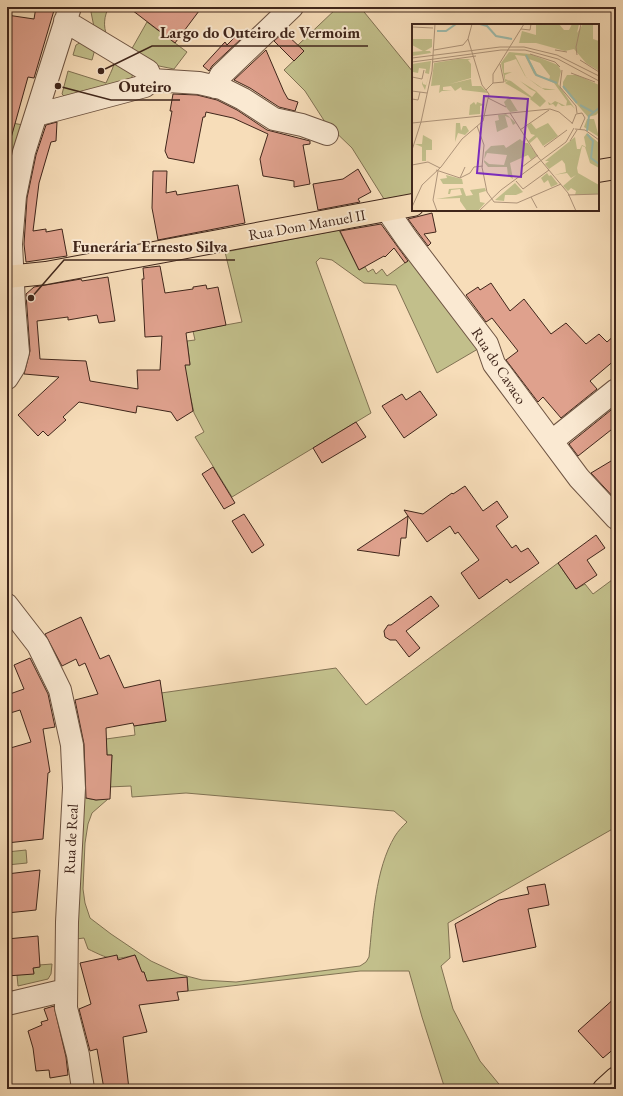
<svg xmlns="http://www.w3.org/2000/svg" width="623" height="1096" font-family="'EB Garamond',serif">
<rect width="100%" height="100%" fill="#f7ddb9"/>
<filter id="stains"><feTurbulence type="fractalNoise" baseFrequency=".005" numOctaves="4"/><feColorMatrix values="0 0 0 0 .2 0 0 0 0 .09 0 0 0 0 .02 0 0 0 .5 -.17"/></filter>
<radialGradient id="worn" r=".72"><stop offset=".6" stop-color="#630" stop-opacity="0"/><stop offset="1" stop-color="#630" stop-opacity=".3"/></radialGradient>
<path fill="#c2bf8b" stroke="#817253" fill-rule="evenodd" d="M 90,7 L 109,7 C 104,16 103,26 107,36 L 94,27 Z
M 338,7 L 360,7 L 413,72 L 413,194 L 384,199 L 352,148 L 325,122 L 305,91 L 284,70 L 304,51 L 298,45 Z
M 147,22 L 187,52 L 174,69 L 159,66 L 130,52 Z
M 83,41 L 95,49 L 92,60 L 73,55 L 76,45 Z
M 114,64 L 127,68 L 133,72 L 131,82 L 67,99 L 62,94 L 68,71 L 106,83 C 109,76 112,71 114,64 Z
M 7,122 L 23,125 L 15,152 L 7,155 Z
M 339,230 L 359,270 L 365,267 L 368,272 L 373,269 L 376,274 L 382,269 L 387,276 L 413,257 L 483,346 L 437,373 L 396,285 L 364,283 L 332,260 L 320,258 L 316,262 L 371,413 L 232,497 L 195,437 L 204,432 L 194,413 L 189,390 L 179,366 L 190,364 L 187,341 L 195,340 L 193,331 L 242,322 L 225,252 Z
M 558,563 L 576,589 L 585,584 L 593,594 L 616,577 L 616,827 L 448,923 L 450,958 L 441,966 L 453,1009 L 480,1061 L 503,1089 L 459,1089 L 458,1088 L 445,1089 L 422,1017 L 409,971 L 360,971 L 188,991 L 187,977 L 150,995 L 144,972 L 139,973 L 139,964 L 135,955 C 111,961 109,959 88,949 L 84,938 L 76,939 L 80,797 L 96,800 L 102,799 L 111,771 L 112,755 L 107,755 L 106,739 L 135,735 L 134,726 L 166,721 L 161,693 L 336,668 L 366,705 ZM 131,786 L 132,797 L 186,793 L 394,811 L 407,822 C 403,826 398,831 395,836 C 375,869 373,919 369,957 L 366,962 L 360,966 L 236,982 L 202,980 L 179,974 L 151,961 L 111,934 L 90,918 L 85,903 L 83,889 L 85,843 L 88,824 L 92,813 L 108,799 L 108,787 Z
M 26,850 L 27,863 L 7,865 L 7,852 Z
M 52,964 L 51,974 L 48,979 L 18,986 L 17,975 L 34,973 L 33,968 L 39,967 L 39,965 Z"/>
<path fill="#dfa18d" stroke="#40261b" d="M 36,7 L 55,7 L 34,78 L 28,77 L 11,138 L 7,137 L 7,15 L 34,19 Z
M 128,7 L 202,7 L 175,43 Z
M 284,32 L 304,51 L 294,61 L 274,41 Z
M 237,35 L 241,39 L 212,66 L 209,71 L 203,66 L 225,42 L 227,45 Z
M 266,50 L 284,92 L 288,99 L 298,102 L 295,111 L 279,107 L 250,88 L 234,80 Z
M 173,94 L 197,95 L 217,100 L 237,110 L 267,130 L 310,141 L 310,144 L 303,145 L 310,184 L 294,187 L 294,181 L 263,176 L 260,159 L 268,134 L 233,118 L 206,112 L 205,117 L 203,117 L 194,163 L 168,158 L 165,151 L 172,111 L 170,111 Z
M 57,122 L 56,141 L 51,142 L 39,183 L 33,231 L 46,229 L 46,232 L 62,229 L 67,256 L 26,262 L 24,244 L 27,198 L 36,155 L 46,125 Z
M 358,169 L 371,192 L 358,199 L 360,202 L 318,210 L 313,184 L 343,179 Z
M 153,171 L 167,171 L 166,193 L 176,191 L 177,195 L 238,185 L 245,223 L 158,240 L 152,208 Z
M 432,213 L 436,232 L 424,234 L 431,243 L 428,246 L 408,219 Z
M 381,224 L 408,261 L 405,263 L 394,248 L 385,257 L 384,256 L 359,270 L 340,231 Z
M 160,266 L 165,293 L 193,289 L 193,287 L 206,285 L 207,289 L 218,287 L 226,325 L 186,333 L 190,365 L 185,365 L 193,411 L 177,421 L 171,412 L 137,406 L 136,413 L 79,402 L 63,417 L 66,420 L 48,436 L 43,431 L 38,436 L 18,415 L 59,377 L 24,374 L 30,351 L 26,294 L 34,287 L 81,279 L 82,281 L 108,277 L 115,321 L 99,323 L 97,315 L 68,320 L 68,317 L 37,321 L 40,359 L 86,361 L 90,381 L 138,389 L 137,370 L 160,370 L 162,336 L 145,337 L 142,279 L 144,279 L 143,268 Z
M 491,283 L 510,311 L 524,299 L 551,334 L 566,323 L 586,344 L 599,334 L 607,342 L 616,334 L 616,359 L 590,381 L 597,389 L 561,418 L 543,397 L 538,402 L 506,360 L 518,351 L 492,318 L 486,322 L 466,295 L 478,287 L 480,290 Z
M 420,391 L 437,415 L 404,438 L 382,406 L 402,394 L 406,400 Z
M 616,406 L 616,426 L 578,456 L 569,444 Z
M 356,422 L 366,437 L 322,463 L 313,448 Z
M 616,458 L 616,500 L 591,473 Z
M 213,467 L 235,503 L 224,509 L 202,474 Z
M 465,486 L 483,511 L 497,501 L 508,517 L 496,526 L 512,548 L 516,545 L 521,552 L 528,548 L 539,563 L 510,583 L 507,579 L 479,599 L 461,573 L 479,560 L 458,532 L 455,534 L 450,526 L 427,542 L 408,516 L 406,538 L 401,538 L 399,556 L 357,550 L 408,516 L 404,510 L 423,514 L 452,493 L 453,494 Z
M 244,514 L 264,545 L 252,553 L 232,521 Z
M 596,535 L 605,548 L 587,560 L 597,575 L 576,589 L 558,563 Z
M 431,596 L 439,606 L 406,631 L 420,648 L 409,657 L 396,640 L 390,640 L 385,637 L 384,631 L 388,625 L 391,625 Z
M 81,617 L 100,659 L 109,655 L 124,688 L 160,680 L 166,721 L 134,726 L 133,723 L 106,728 L 107,755 L 112,755 L 110,799 L 96,800 L 86,798 L 84,744 L 75,700 L 98,694 L 85,663 L 79,666 L 76,659 L 62,666 L 45,634 Z
M 30,658 L 48,694 L 55,727 L 43,729 L 50,772 L 48,773 L 43,839 L 7,843 L 7,749 L 31,742 L 20,710 L 7,714 L 7,695 L 24,689 L 14,665 Z
M 40,870 L 36,910 L 7,913 L 7,874 Z
M 545,884 L 549,905 L 528,909 L 536,947 L 463,962 L 455,924 L 499,900 L 529,894 L 527,887 Z
M 38,936 L 40,967 L 33,968 L 34,974 L 7,976 L 7,939 Z
M 117,955 L 118,960 L 135,955 L 142,972 L 144,972 L 147,981 L 187,977 L 188,991 L 177,992 L 179,1000 L 139,1005 L 147,1032 L 123,1037 L 129,1089 L 104,1089 L 97,1049 L 90,1051 L 79,1009 L 91,1004 L 80,963 Z
M 616,997 L 616,1047 L 603,1058 L 578,1031 Z
M 54,1006 L 66,1057 L 68,1075 L 50,1078 L 49,1070 L 36,1071 L 33,1048 L 28,1031 L 42,1025 L 41,1022 L 48,1020 L 44,1009 Z"/>
<g fill="none" stroke-linecap="round" stroke-linejoin="round">
<g stroke="#6e5442" stroke-width="24">
<path id="minor" d="M 65,21 L 148,71 L 152,80
M 152,80 L 199,83 L 221,88 L 243,99 L 274,119 L 302,125 L 327,134
M 215,87 L 221,75 L 292,7
M 36,115 L 145,86 L 152,80
M 387,210 L 407,239 L 487,344 L 494,364 L 579,478 L 616,518
M 7,378 L 14,367 L 18,352 L 14,304 L 11,244 L 15,196 L 24,152 L 70,7
M 552,441 L 616,390
M 7,605 L 38,645 L 60,690 L 72,745 L 74,788 L 67,922 L 66,1008 L 78,1055 L 83,1089
M 7,1004 L 66,990"/>
</g>
<g stroke="#40261b" stroke-width="24">
<path id="major" d="M 598,171 L 616,168
M 7,277 L 46,273 L 413,205
M 604,1089 L 616,1078"/>
</g>
<use href="#minor" stroke="#fae9d2" stroke-width="22"/>
<use href="#major" stroke="#f7ddb9" stroke-width="22"/>
</g>
<g text-anchor="middle" stroke-width="4" stroke-linejoin="round" paint-order="stroke">
<g font-size="15" fill="#40261b" stroke="#fae9d2">
<text transform="translate(307 225) rotate(-10)" y="5">Rua Dom Manuel II</text>
<text transform="translate(499 366) rotate(57)" y="5">Rua do Cavaco</text>
<text transform="translate(71 839) rotate(-87)" y="5">Rua de Real</text>
</g>
</g>
<g transform="translate(412 24)">
<rect width="187" height="187" fill="#f7ddb9"/>
<path d="M 124,0 L 147,0 L 152,6 L 157,6 L 160,0 L 167,0 L 165,9 L 171,0 L 181,1 L 181,15 L 187,17 L 187,47 L 174,39 L 162,25 L 153,27 L 124,19 L 107,19 L 110,7 L 124,11 ZM 0,15 L 20,15 L 20,23 L 13,27 L 18,27 L 19,29 L 0,32 L 0,28 L 11,27 L 0,21 ZM 97,28 L 118,30 L 146,41 L 149,47 L 146,60 L 163,85 L 159,81 L 150,82 L 146,79 L 144,83 L 141,80 L 137,81 L 136,78 L 139,80 L 143,77 L 154,82 L 155,77 L 142,59 L 122,50 L 113,32 L 103,31 L 114,53 L 130,64 L 144,66 L 133,66 L 126,62 L 113,52 L 104,35 L 92,39 L 92,49 L 100,48 L 93,51 L 93,55 L 99,57 L 120,73 L 124,68 L 118,65 L 108,57 L 102,47 L 108,57 L 124,67 L 134,77 L 128,83 L 118,75 L 119,74 L 93,59 L 97,56 L 93,58 L 89,39 ZM 117,35 L 128,39 L 138,52 L 137,56 L 125,50 ZM 46,35 L 59,35 L 56,36 L 59,40 L 59,54 L 38,60 L 59,55 L 60,62 L 69,62 L 76,69 L 50,66 L 49,63 L 43,67 L 39,62 L 31,63 L 31,66 L 40,67 L 30,67 L 27,69 L 28,61 L 19,62 L 22,39 ZM 19,37 L 17,50 L 13,66 L 10,60 L 11,57 L 11,60 L 14,61 L 17,50 L 13,49 L 14,45 L 7,44 L 6,49 L 1,48 L 0,52 L 0,40 ZM 155,51 L 165,51 L 187,61 L 187,88 L 184,91 L 176,93 L 151,64 L 151,58 ZM 97,73 L 105,86 L 106,87 L 98,88 L 94,83 L 92,78 ZM 62,78 L 64,81 L 65,78 L 73,81 L 68,82 L 68,90 L 57,91 L 58,81 ZM 94,90 L 104,99 L 101,101 L 98,94 L 93,92 L 96,103 L 85,108 L 83,97 L 87,96 L 86,91 ZM 175,95 L 182,95 L 187,113 L 176,106 L 176,102 L 175,105 L 172,103 ZM 44,99 L 48,99 L 49,107 L 51,102 L 54,102 L 57,107 L 53,111 L 46,109 L 43,118 ZM 119,99 L 124,105 L 136,99 L 146,112 L 131,122 L 125,113 L 118,119 L 116,117 L 123,111 L 119,110 L 115,102 ZM 175,109 L 187,119 L 187,144 L 178,139 L 173,123 L 170,122 L 165,144 L 166,149 L 187,161 L 187,170 L 163,171 L 164,167 L 159,164 L 156,167 L 151,162 L 164,151 L 159,154 L 155,149 L 142,151 L 154,148 L 153,140 L 150,136 L 137,145 L 133,140 L 137,137 L 133,137 L 163,113 L 165,125 L 168,125 L 170,121 L 174,123 L 172,113 ZM 11,111 L 20,116 L 20,126 L 14,126 L 14,137 L 10,137 L 10,123 L 3,120 L 10,120 ZM 108,115 L 110,117 L 114,115 L 112,119 L 116,119 L 125,131 L 119,136 L 116,131 L 98,139 L 101,155 L 96,152 L 95,143 L 76,143 L 72,138 L 73,128 L 79,122 L 92,121 L 94,124 ZM 75,129 L 95,131 L 92,141 L 77,140 L 72,136 ZM 135,149 L 137,152 L 139,151 L 146,160 L 139,163 L 136,156 L 132,159 L 129,154 ZM 34,151 L 50,155 L 51,160 L 31,160 L 28,155 L 35,154 ZM 103,159 L 111,168 L 104,171 L 93,171 L 92,177 L 83,176 ZM 51,164 L 54,172 L 61,171 L 58,166 L 73,164 L 74,167 L 67,169 L 68,178 L 73,179 L 66,187 L 55,187 L 48,177 L 48,174 L 24,175 L 50,171 L 48,165 L 39,166 L 38,170 L 36,170 L 37,165 Z" fill="#c2bf8b" fill-rule="evenodd"/>
<path fill="none" stroke="#9dbcae" stroke-width="2" d="M 68,0 L 75,2 L 84,12 L 100,15M 25,7 L 34,7 L 44,0M 114,31 L 124,51 L 145,59M 151,62 L 165,79M 168,81 L 181,88M 175,107 L 177,92 L 187,84M 175,110 L 181,117 L 179,134 L 187,140"/>
<path fill="none" stroke="#ae947a" stroke-width="1" d="M 0,3 L 21,4M 109,5 L 118,6 L 119,0M 22,26 L 51,21 L 56,15M 143,26 L 155,28M 118,30 L 143,38 L 148,43M 165,31 L 164,23 L 169,0M 0,34 L 88,23 L 112,23 L 145,31 L 187,52M 168,36 L 187,48M 0,38 L 89,26 L 113,26 L 146,35 L 187,57M 21,38 L 64,32M 150,46 L 148,63 L 164,82 L 165,89M 159,49 L 183,58M 0,53 L 10,55 L 12,46M 81,59 L 81,50 L 112,0M 74,66 L 81,59 L 92,58 L 88,40M 0,67 L 15,69M 76,74 L 94,83M 0,75 L 6,76 L 8,68M 98,89 L 126,133 L 156,169 L 164,187M 9,98 L 20,47 L 23,0M 0,99 L 138,85 L 147,88 L 160,99M 160,100 L 164,90 L 170,89 L 173,94 L 168,105M 65,102 L 72,121 L 70,143 L 75,168 L 82,178 L 105,179 L 149,160M 163,105 L 173,106 L 187,116M 108,106 L 137,86M 158,117 L 165,106M 132,123 L 155,106M 0,126 L 9,98M 0,141 L 16,138 L 28,144M 110,143 L 126,131M 24,146 L 48,154 L 58,149 L 62,143 L 71,142M 48,154 L 53,143M 104,157 L 111,165 L 137,146M 156,171 L 187,170M 119,173 L 125,184M 0,183 L 10,161 L 29,143 L 50,115 L 71,97 L 77,70 L 70,61 L 56,15 L 60,0M 25,187 L 21,176 L 26,147M 67,187 L 89,166 L 154,118 L 162,104"/>
<path fill="#7b2cbf" fill-opacity="0.15" stroke="#7b2cbf" stroke-width="2" d="M 72,72 L 116,75 L 109,153 L 65,149 Z"/>
<rect width="187" height="187" fill="none" stroke="#40261b" stroke-width="2"/>
</g>
<path fill="none" stroke="#40261b" stroke-width="1.5" d="M101 71L152 46H368M58 86L111 100H180M31 298L64 260H235"/>
<g fill="#40261b" stroke="#fae9d2" stroke-width="1.5">
<circle cx="101" cy="71" r="4"/>
<circle cx="58" cy="86" r="4"/>
<circle cx="31" cy="298" r="4"/>
</g>
<g font-size="16" text-anchor="middle" font-weight="bold" fill="#40261b" stroke="#fae9d2" stroke-width="4" stroke-linejoin="round" paint-order="stroke">
<text x="260" y="38">Largo do Outeiro de Vermoim</text>
<text x="145" y="92">Outeiro</text>
<text x="150" y="252">Funerária Ernesto Silva</text>
</g>
<rect width="623" height="1096" fill="none" stroke="#f7ddb9" stroke-width="24"/>
<rect x="8" y="8" width="607" height="1080" fill="none" stroke="#40261b" stroke-width="2"/>
<rect x="12" y="12" width="599" height="1072" fill="none" stroke="#40261b"/>
<rect width="100%" height="100%" filter="url(#stains)"/>
<rect width="100%" height="100%" fill="url(#worn)"/>
</svg>
